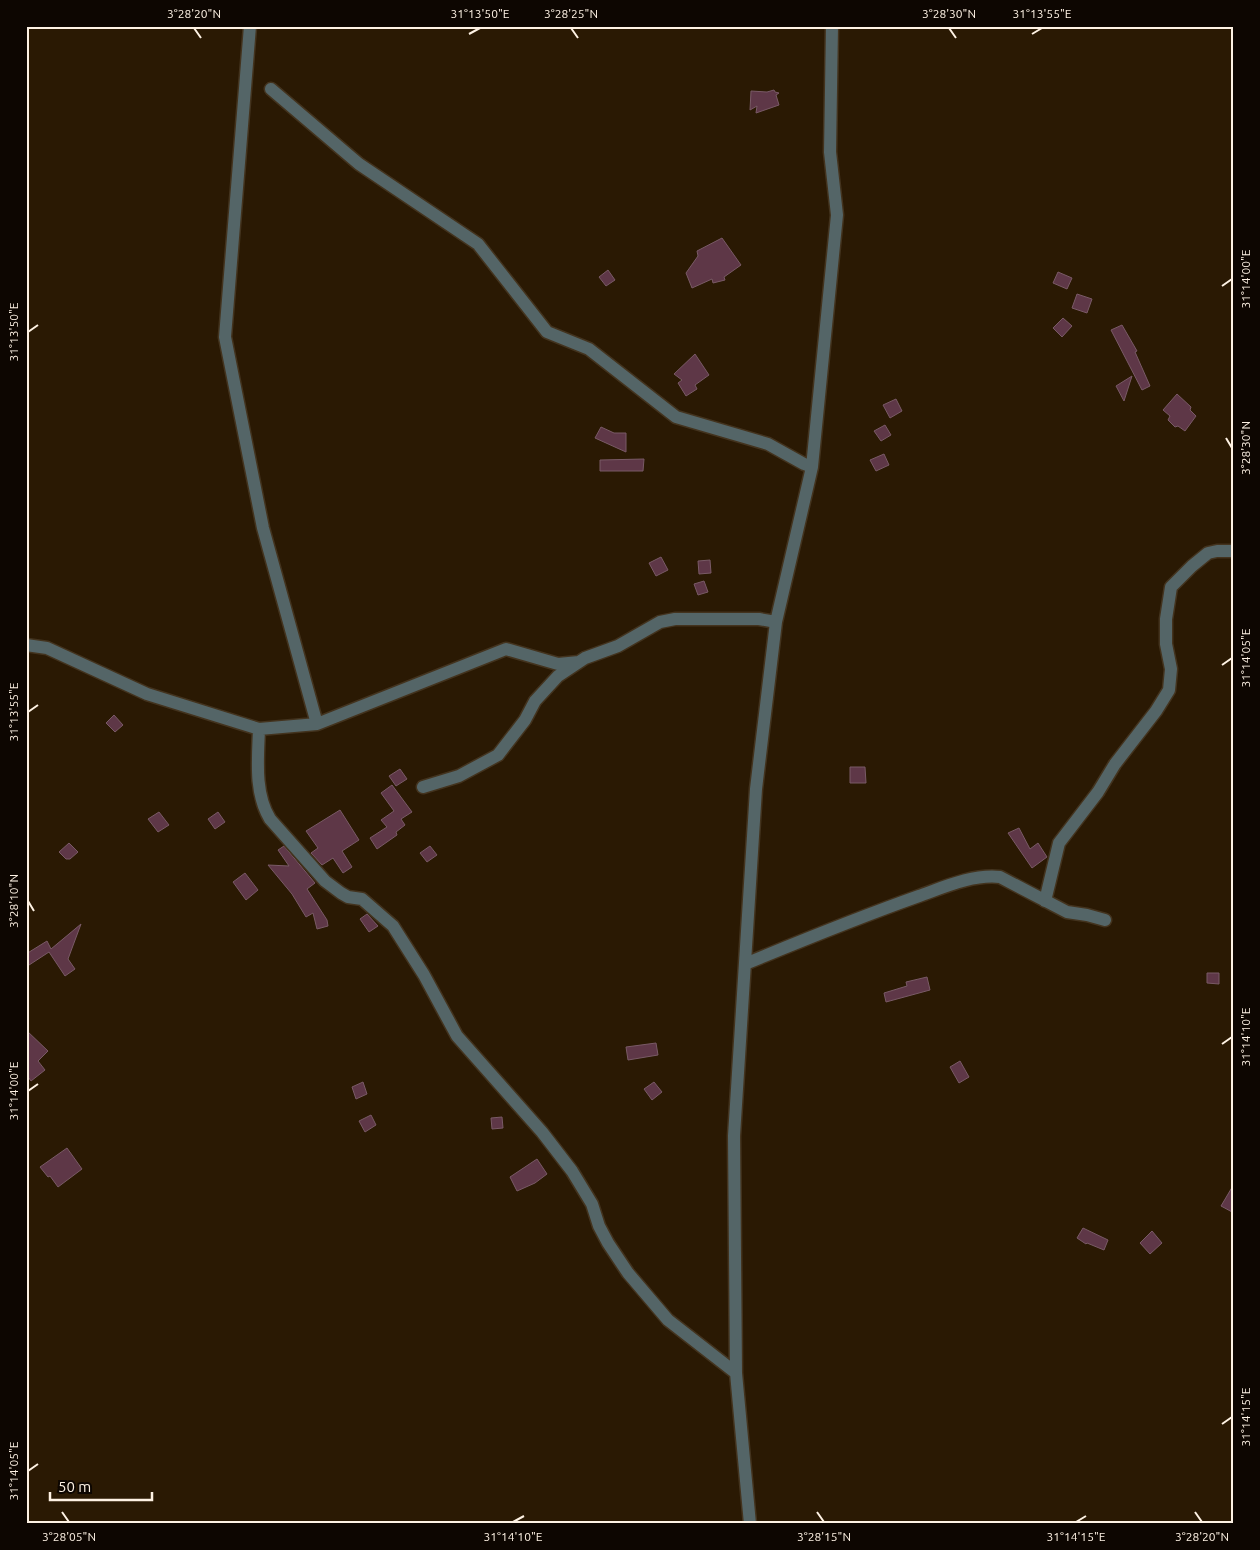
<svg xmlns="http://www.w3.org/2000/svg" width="1260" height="1550" font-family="Ubuntu,sans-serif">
<rect width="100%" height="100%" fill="#2a1903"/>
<path fill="#5e3747" stroke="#795a66" d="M 774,90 L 775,92 L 779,93 L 776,95 L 779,105 L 756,113 L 757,106 L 750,110 L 751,91 L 767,92 Z
M 722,238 L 741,265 L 724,277 L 725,280 L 713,283 L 712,279 L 692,288 L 686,273 L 698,256 L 697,251 Z
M 608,270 L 615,280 L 606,286 L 599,277 Z
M 1058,272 L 1072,278 L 1067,289 L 1053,283 Z
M 1077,294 L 1092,299 L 1087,313 L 1072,308 Z
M 1063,318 L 1072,326 L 1062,337 L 1053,328 Z
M 1122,325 L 1137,351 L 1135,352 L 1150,386 L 1142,390 L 1111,330 Z
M 695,354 L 709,375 L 695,385 L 697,389 L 686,396 L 678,383 L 682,380 L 674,374 Z
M 1132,376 L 1124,401 L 1116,386 Z
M 1177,394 L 1191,407 L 1190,410 L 1196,416 L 1185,431 L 1178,426 L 1175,427 L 1168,420 L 1170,416 L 1163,410 Z
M 896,399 L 902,411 L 890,418 L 883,405 Z
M 885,425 L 891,435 L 881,441 L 874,431 Z
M 601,427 L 614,433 L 626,433 L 626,452 L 595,438 Z
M 884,454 L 889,465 L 876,471 L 870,460 Z
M 644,459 L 643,471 L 600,471 L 600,460 Z
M 661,557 L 668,570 L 656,576 L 649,563 Z
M 710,560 L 711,573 L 699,574 L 698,561 Z
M 704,581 L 708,592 L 698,595 L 694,584 Z
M 114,715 L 123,725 L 115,732 L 106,723 Z
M 850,767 L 865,767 L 866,783 L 850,783 Z
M 400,769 L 407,779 L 396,786 L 389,776 Z
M 392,785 L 412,812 L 401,819 L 405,825 L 396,832 L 397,835 L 377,849 L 370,838 L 387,827 L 381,820 L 394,811 L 381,793 Z
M 340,810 L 359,840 L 342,851 L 352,867 L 343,873 L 333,858 L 322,865 L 311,853 L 318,848 L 306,831 Z
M 159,812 L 169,825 L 158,832 L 148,819 Z
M 218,812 L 225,822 L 215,829 L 208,819 Z
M 1019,828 L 1030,849 L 1038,843 L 1047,857 L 1032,868 L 1008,833 Z
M 69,843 L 78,852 L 70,859 L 66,859 L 59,852 Z
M 284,846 L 315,883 L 307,889 L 327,920 L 328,926 L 317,929 L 313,913 L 306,917 L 292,894 L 268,865 L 289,866 L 278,850 Z
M 430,846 L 437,855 L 427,862 L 420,853 Z
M 245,873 L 258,890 L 246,900 L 233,882 Z
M 367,914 L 378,926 L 369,932 L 360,919 Z
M 81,924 L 68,959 L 75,969 L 65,976 L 49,952 L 26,967 L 26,954 L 47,941 L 51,949 Z
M 1207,973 L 1219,973 L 1219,984 L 1207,983 Z
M 927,977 L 930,990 L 886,1002 L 884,993 L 907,986 L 906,982 Z
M 26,1030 L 48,1051 L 38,1061 L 45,1070 L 31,1081 L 26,1074 Z
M 656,1043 L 658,1055 L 628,1060 L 626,1047 Z
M 960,1061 L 969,1077 L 959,1083 L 950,1067 Z
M 363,1082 L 367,1094 L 356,1099 L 352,1087 Z
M 654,1082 L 662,1092 L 652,1100 L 644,1089 Z
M 371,1115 L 376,1125 L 365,1132 L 359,1121 Z
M 502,1117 L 503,1128 L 492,1129 L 491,1118 Z
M 67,1148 L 82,1169 L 58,1187 L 50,1176 L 48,1177 L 40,1167 Z
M 537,1159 L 547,1174 L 535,1183 L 517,1191 L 510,1177 Z
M 1234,1184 L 1234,1213 L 1221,1206 Z
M 1083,1228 L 1108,1240 L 1104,1250 L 1087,1243 L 1086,1244 L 1077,1238 Z
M 1152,1231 L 1162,1243 L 1150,1254 L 1140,1243 Z"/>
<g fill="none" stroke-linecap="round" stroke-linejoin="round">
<g stroke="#43331e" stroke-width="15">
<path id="street" d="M 250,26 L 225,337 L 263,528 L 317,724
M 271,89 L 359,164 L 478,244 L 547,332 L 589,349 L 676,417 L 768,444 L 804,464 L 812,467
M 26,645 L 47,648 L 147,694 L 259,729 L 317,724 L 506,649 L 558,664 L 579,662
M 259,729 C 258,758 254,793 270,819 L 325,881 L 341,893 L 348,897 L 362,899 L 393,926 L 424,975 L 457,1036 L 542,1132 L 572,1171 L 592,1204 L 599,1226 L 608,1243 L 628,1273 L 668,1320 L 736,1373
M 423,787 L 459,776 L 498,755 L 525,720 L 535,701 L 558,676 L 585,658 L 618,646 L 660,622 L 675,619 L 759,619 L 776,622
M 1045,901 L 1059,843 L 1098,792 L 1115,764 L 1156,711 L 1169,690 L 1171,669 L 1166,644 L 1166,619 L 1171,587 L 1192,566 L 1208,553 L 1217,551 L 1234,551
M 745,964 C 803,940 860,917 919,896 C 944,887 973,874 1000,877 L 1067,912 L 1087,915 L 1105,920
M 750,1524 L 736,1373 L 734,1136 L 756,789 L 776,622 L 812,467 L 837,215 L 830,152 L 832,26"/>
</g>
<use href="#street" stroke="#546567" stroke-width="12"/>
</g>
<path fill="none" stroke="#fef2e4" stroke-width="2" d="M 194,28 L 201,38M 571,28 L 578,38M 949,28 L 956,38M 469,34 L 480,28M 1032,34 L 1042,28M 1222,286 L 1232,279M 28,332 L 38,325M 1226,438 L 1232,448M 1222,665 L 1232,658M 28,712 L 38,705M 28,901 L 34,911M 1222,1044 L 1232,1037M 28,1091 L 38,1084M 1222,1424 L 1232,1417M 28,1471 L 38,1464M 62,1512 L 69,1522M 817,1512 L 824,1522M 1195,1512 L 1202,1522M 513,1522 L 524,1516M 1076,1522 L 1086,1516"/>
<rect width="1260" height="1550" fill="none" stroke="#0d0601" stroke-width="55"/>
<path d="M50 1492v8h102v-8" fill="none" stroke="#fef2e4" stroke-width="2.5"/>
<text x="58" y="1492" font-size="15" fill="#fef2e4" stroke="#0d0601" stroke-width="4" paint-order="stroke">50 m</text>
<rect x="28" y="28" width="1204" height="1494" fill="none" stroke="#fef2e4" stroke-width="2"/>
<g font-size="12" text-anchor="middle" fill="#fef2e4">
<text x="194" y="18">3°28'20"N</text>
<text x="480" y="18">31°13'50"E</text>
<text x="571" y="18">3°28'25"N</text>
<text x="949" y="18">3°28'30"N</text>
<text x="1042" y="18">31°13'55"E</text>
<text transform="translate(1246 279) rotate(-90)" y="4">31°14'00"E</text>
<text transform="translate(14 332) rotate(-90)" y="4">31°13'50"E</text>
<text transform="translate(1246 448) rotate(-90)" y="4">3°28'30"N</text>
<text transform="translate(1246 658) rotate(-90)" y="4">31°14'05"E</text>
<text transform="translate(14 712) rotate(-90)" y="4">31°13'55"E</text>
<text transform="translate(14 901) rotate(-90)" y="4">3°28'10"N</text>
<text transform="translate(1246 1037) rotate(-90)" y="4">31°14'10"E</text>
<text transform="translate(14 1091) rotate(-90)" y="4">31°14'00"E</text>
<text transform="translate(1246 1417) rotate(-90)" y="4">31°14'15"E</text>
<text transform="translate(14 1471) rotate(-90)" y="4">31°14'05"E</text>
<text x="69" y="1541">3°28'05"N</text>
<text x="513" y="1541">31°14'10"E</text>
<text x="824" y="1541">3°28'15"N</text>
<text x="1076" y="1541">31°14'15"E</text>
<text x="1202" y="1541">3°28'20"N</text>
</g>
</svg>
